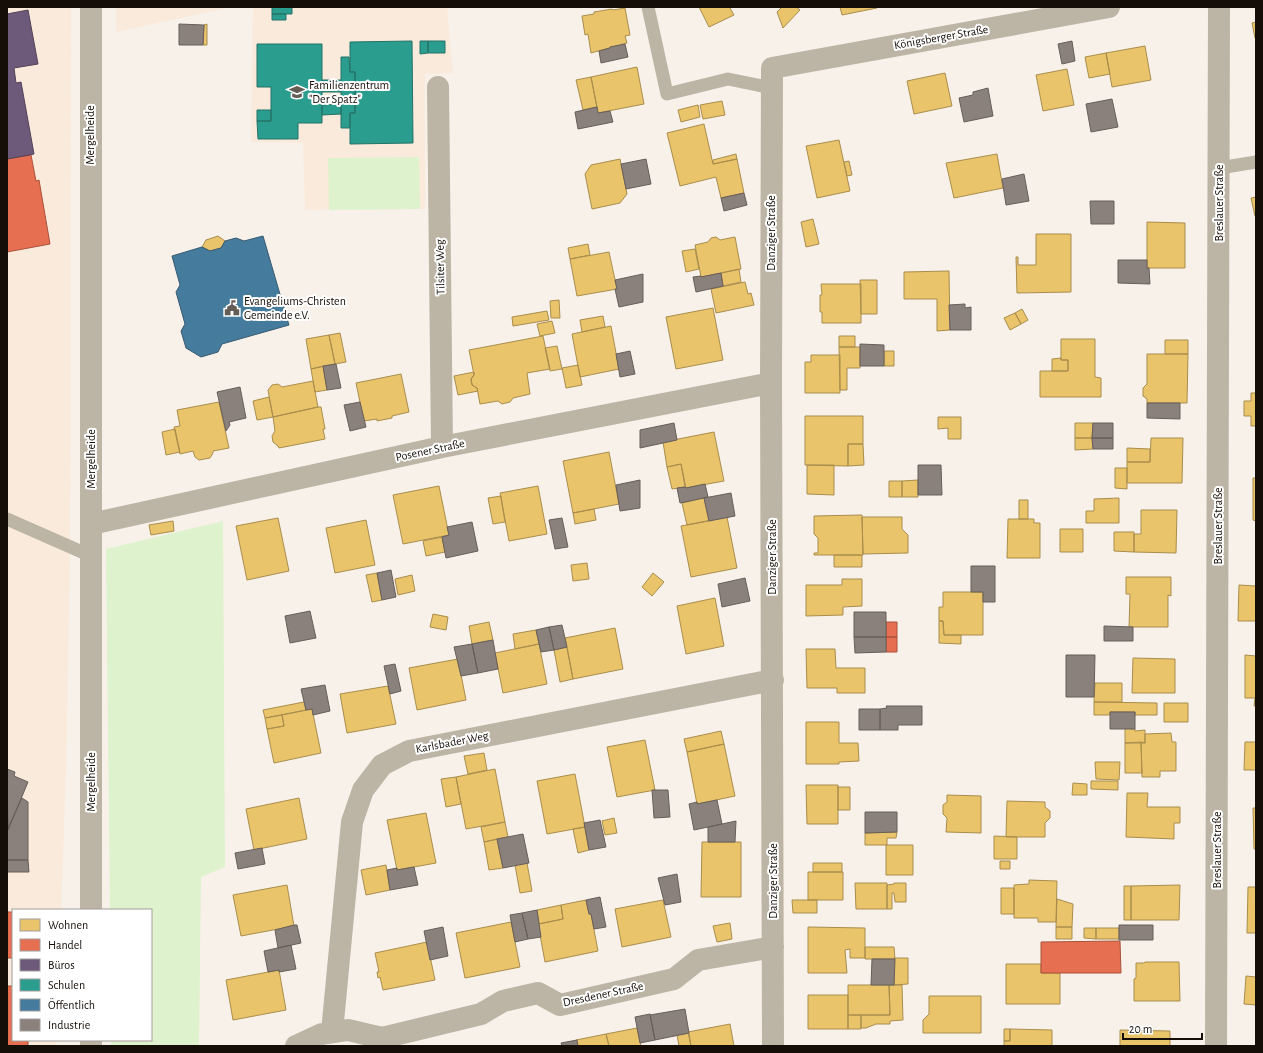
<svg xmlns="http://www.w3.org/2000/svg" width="1263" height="1053" font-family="'Alegreya Sans',sans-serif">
<rect width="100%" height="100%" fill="#f8f1ea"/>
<path fill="#faeadb" d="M 7,7 L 71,7 L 70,559 L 66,774 L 61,910 L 13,910 L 13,1040 L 57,1040 L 56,1046 L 7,1046 Z
M 116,7 L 232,7 L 116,32 Z
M 253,7 L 447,7 L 453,73 L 425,74 L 425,209 L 305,210 L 303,143 L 251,142 Z"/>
<path fill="#def2cd" d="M 419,157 L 420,209 L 329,210 L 328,158 Z
M 223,521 L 225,867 L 201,877 L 199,1046 L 111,1046 L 111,1040 L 151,1040 L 151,910 L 110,910 L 106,549 Z"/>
<path fill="#e9c46a" stroke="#a98d4c" d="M 699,7 L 732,7 L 730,8 L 734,15 L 709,27 Z
M 782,7 L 796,7 L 800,10 L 783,28 L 777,12 Z
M 840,7 L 877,7 L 877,8 L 842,15 Z
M 625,8 L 630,35 L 625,36 L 627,43 L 591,53 L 588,34 L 585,35 L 582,16 L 594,14 L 594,12 L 612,9 L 613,10 Z
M 1256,22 L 1256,38 L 1255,38 L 1252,23 Z
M 207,24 L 207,45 L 203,45 L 204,25 Z
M 1145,46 L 1151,80 L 1112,87 L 1106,53 Z
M 1106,53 L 1110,74 L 1089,78 L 1085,57 Z
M 637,67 L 644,104 L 598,113 L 591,77 Z
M 1067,69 L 1074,105 L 1043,111 L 1036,75 Z
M 945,73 L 952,106 L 914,114 L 907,81 Z
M 591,77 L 597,107 L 583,110 L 576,80 Z
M 722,101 L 725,115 L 703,119 L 700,105 Z
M 698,105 L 700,117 L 681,122 L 678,110 Z
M 704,124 L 713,164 L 737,159 L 744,193 L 721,198 L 716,177 L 680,186 L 667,133 Z
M 839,140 L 850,191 L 817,198 L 806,146 Z
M 736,154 L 737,159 L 713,164 L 713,160 Z
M 997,154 L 1003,188 L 954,198 L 946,163 Z
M 620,159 L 627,194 L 620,203 L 592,209 L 585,174 L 591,165 Z
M 849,161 L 852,175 L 847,176 L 844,162 Z
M 1256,197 L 1256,216 L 1255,216 L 1251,198 Z
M 813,219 L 819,244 L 806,247 L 801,222 Z
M 1147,222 L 1185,223 L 1185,268 L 1147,268 Z
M 1036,234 L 1071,234 L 1071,292 L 1017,293 L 1016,257 L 1018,257 L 1018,265 L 1036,265 Z
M 218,236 L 225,241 L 221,248 L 210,251 L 202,247 L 206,240 Z
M 716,237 L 720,240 L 735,237 L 741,269 L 701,277 L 695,245 L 708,242 L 711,238 Z
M 588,244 L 590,255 L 570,259 L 568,248 Z
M 695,249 L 699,269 L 686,272 L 682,251 Z
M 609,252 L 617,289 L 577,296 L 570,259 Z
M 739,269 L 741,282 L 723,286 L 721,273 Z
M 949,271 L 950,330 L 937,331 L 937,299 L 904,299 L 904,272 Z
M 860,280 L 877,280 L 877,314 L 861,314 Z
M 745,282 L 748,294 L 751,293 L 754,305 L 716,313 L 711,289 Z
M 821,284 L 861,284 L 861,323 L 822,323 L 822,312 L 820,312 L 820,295 L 822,295 Z
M 559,300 L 560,318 L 551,318 L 550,301 Z
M 713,308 L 723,360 L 676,369 L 666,317 Z
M 1022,309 L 1028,320 L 1021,324 L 1015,313 Z
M 547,311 L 549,320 L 513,326 L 512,317 Z
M 1015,313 L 1021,324 L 1010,330 L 1004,318 Z
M 603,316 L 605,327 L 582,332 L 580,320 Z
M 552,321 L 555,333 L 540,336 L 537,324 Z
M 611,326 L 619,369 L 580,377 L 572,334 Z
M 340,333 L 346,362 L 335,364 L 329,335 Z
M 329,335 L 335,364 L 311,369 L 306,339 Z
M 543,336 L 550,369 L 527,373 L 530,394 L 513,398 L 510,402 L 502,404 L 498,401 L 480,404 L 477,388 L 472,385 L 471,379 L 474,375 L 469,350 Z
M 839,336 L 855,336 L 855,347 L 839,347 Z
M 1061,339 L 1095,339 L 1095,377 L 1101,378 L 1101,397 L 1040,397 L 1040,371 L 1068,371 L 1068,360 L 1061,360 Z
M 1165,340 L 1188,340 L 1188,354 L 1165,354 Z
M 557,346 L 562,369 L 550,371 L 545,348 Z
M 839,347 L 860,347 L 860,368 L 847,368 L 847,390 L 840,390 Z
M 884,351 L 894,351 L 894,366 L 884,366 Z
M 1147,354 L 1188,354 L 1187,403 L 1147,403 L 1147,399 L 1143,396 L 1143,388 L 1147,384 Z
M 811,355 L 840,355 L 840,393 L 805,393 L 805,362 L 811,362 Z
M 1061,358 L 1061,360 L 1068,360 L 1068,371 L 1052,371 L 1052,359 Z
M 578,365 L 582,385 L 566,388 L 562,368 Z
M 323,366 L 327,390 L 315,392 L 311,369 Z
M 474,372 L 474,375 L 471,379 L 472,385 L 477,388 L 478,391 L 458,395 L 454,376 Z
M 401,374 L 409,412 L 392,416 L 392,418 L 377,421 L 377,419 L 364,421 L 356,383 Z
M 313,381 L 318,407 L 273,417 L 268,390 L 272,385 L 278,384 L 282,387 Z
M 1251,393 L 1256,393 L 1256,426 L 1251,426 L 1251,416 L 1244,416 L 1244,401 L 1251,401 Z
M 269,397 L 273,417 L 257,420 L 253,401 Z
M 219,402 L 229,448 L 213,451 L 213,453 L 210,458 L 199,460 L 195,457 L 193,451 L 180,454 L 174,427 L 180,426 L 177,410 Z
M 318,407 L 321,407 L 325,429 L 323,429 L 325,439 L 279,448 L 278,446 L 273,442 L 272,436 L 275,431 L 273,417 Z
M 805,416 L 863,416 L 863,444 L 848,444 L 848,466 L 805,465 Z
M 938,417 L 961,417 L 961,439 L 948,439 L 948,428 L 938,429 Z
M 1075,423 L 1093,423 L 1092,438 L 1075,438 Z
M 175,429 L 180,452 L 166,455 L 162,432 Z
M 714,432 L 724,481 L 686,488 L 681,464 L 667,467 L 663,442 Z
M 1075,438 L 1092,438 L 1093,449 L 1075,450 Z
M 1151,438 L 1183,438 L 1182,483 L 1127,483 L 1127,462 L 1150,462 Z
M 848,444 L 863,444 L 864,465 L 848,466 Z
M 1127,448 L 1150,449 L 1150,462 L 1127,462 Z
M 609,452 L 619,504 L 573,513 L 563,461 Z
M 681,464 L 685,487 L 672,489 L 667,467 Z
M 807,465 L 834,465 L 834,495 L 807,494 Z
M 1115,468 L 1127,468 L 1127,489 L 1115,488 Z
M 1253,478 L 1256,478 L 1256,521 L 1253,520 Z
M 918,480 L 918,497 L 902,497 L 902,481 Z
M 889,481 L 902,481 L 902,497 L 889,497 Z
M 439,486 L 449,535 L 403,544 L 393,495 Z
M 538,486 L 547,534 L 509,541 L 500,493 Z
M 501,496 L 505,522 L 493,524 L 488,498 Z
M 704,498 L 709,521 L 687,525 L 682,503 Z
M 1119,498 L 1119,523 L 1086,523 L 1086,511 L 1094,511 L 1094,499 Z
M 1019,500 L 1028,500 L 1028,519 L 1019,519 Z
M 594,509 L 596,520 L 575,524 L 573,513 Z
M 1141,510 L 1177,510 L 1176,553 L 1134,552 L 1134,534 L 1141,534 Z
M 862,515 L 863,555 L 814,555 L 814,553 L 818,553 L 818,538 L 814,534 L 814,516 Z
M 727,517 L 737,568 L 691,577 L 681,526 Z
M 862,517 L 902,517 L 902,529 L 908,535 L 908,553 L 863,554 Z
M 278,518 L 289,571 L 247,580 L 236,526 Z
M 1008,519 L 1034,519 L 1034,523 L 1040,523 L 1040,558 L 1007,558 Z
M 366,520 L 375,565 L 335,573 L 326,528 Z
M 173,521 L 174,531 L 151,535 L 149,525 Z
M 1060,529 L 1083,529 L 1083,552 L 1060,552 Z
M 1114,532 L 1134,532 L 1134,552 L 1114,551 Z
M 442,537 L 445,552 L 426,556 L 423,541 Z
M 834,555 L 862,555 L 862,567 L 834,567 Z
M 587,563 L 589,579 L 573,581 L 571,565 Z
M 377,573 L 382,600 L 372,602 L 366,575 Z
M 653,573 L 664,582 L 652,596 L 642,587 Z
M 412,575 L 415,591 L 398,595 L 395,579 Z
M 1126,577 L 1171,577 L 1171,596 L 1168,595 L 1168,627 L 1129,627 L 1130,594 L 1126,594 Z
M 842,579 L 862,579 L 862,606 L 843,607 L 843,615 L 806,616 L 806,585 L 842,585 Z
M 1239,585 L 1256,586 L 1256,621 L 1238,621 Z
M 943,592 L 983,592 L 983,635 L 944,635 L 943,621 L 939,621 L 939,607 L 943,607 Z
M 715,598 L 724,646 L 686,654 L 677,606 Z
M 433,614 L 448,617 L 446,630 L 430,627 Z
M 939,621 L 943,621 L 944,635 L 961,635 L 961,644 L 939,643 Z
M 489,622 L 493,640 L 472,644 L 469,626 Z
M 615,628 L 623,669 L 573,679 L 565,638 Z
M 536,630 L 539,644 L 515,649 L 513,634 Z
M 539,644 L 547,684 L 503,693 L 495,653 Z
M 567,647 L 573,679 L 560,682 L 554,650 Z
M 806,649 L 835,649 L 836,668 L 865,668 L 865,693 L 837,693 L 837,688 L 807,688 Z
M 1245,655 L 1256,656 L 1256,706 L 1254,706 L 1255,698 L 1245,698 Z
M 1133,658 L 1175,659 L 1175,693 L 1132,693 Z
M 458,659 L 466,700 L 417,710 L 409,668 Z
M 1095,683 L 1122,683 L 1122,702 L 1094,702 Z
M 388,686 L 396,724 L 347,733 L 340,694 Z
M 304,702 L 306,710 L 265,718 L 263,710 Z
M 1094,702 L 1157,703 L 1157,715 L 1135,715 L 1135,712 L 1110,712 L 1110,715 L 1094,715 Z
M 1164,703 L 1188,703 L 1188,722 L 1164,722 Z
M 312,709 L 321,753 L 274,763 L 267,729 L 284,726 L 282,715 Z
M 282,715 L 284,726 L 267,729 L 265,718 Z
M 806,722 L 839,722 L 839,743 L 858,743 L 859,761 L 839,762 L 839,764 L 806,764 Z
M 1125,728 L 1135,729 L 1135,731 L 1145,730 L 1145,743 L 1125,743 Z
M 721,731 L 724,744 L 687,752 L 684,739 Z
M 1171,733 L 1172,742 L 1176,742 L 1176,771 L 1160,771 L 1160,777 L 1142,777 L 1141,742 L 1145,743 L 1145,734 Z
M 645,740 L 655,790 L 617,797 L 607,747 Z
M 1141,742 L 1142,773 L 1125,773 L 1125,743 Z
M 1245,742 L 1256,742 L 1256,770 L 1244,770 Z
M 724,744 L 735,796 L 697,804 L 687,752 Z
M 484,753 L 487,770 L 468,774 L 464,756 Z
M 1095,762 L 1120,762 L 1119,780 L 1096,779 Z
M 495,769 L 505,822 L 466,829 L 456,777 Z
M 575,774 L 585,827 L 547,834 L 537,781 Z
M 456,777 L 461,804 L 446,807 L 441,779 Z
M 1091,781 L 1118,781 L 1118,790 L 1091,789 Z
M 1073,783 L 1087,784 L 1087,795 L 1072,795 Z
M 806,785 L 838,785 L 838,824 L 807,824 Z
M 838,787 L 850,787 L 850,810 L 838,810 Z
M 1127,793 L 1148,793 L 1147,807 L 1180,807 L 1180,823 L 1174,823 L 1174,839 L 1126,837 Z
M 947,795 L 981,796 L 981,833 L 946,832 L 947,818 L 943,814 L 943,805 L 947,802 Z
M 299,798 L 307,839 L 254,850 L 246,809 Z
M 1007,801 L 1045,802 L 1045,807 L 1050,811 L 1050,818 L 1045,823 L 1045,837 L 1006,837 Z
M 1253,808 L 1256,808 L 1256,849 L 1254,849 Z
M 426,813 L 436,863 L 397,870 L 387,820 Z
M 614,818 L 617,833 L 605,835 L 602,821 Z
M 505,822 L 508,837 L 484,842 L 481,827 Z
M 585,827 L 589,850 L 578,853 L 573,829 Z
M 897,832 L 896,838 L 887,838 L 887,845 L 865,845 L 865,833 Z
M 994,836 L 1017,837 L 1017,859 L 994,859 Z
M 497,839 L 503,868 L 489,870 L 484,842 Z
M 702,842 L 741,842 L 741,897 L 701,897 Z
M 886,845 L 913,845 L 913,875 L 886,875 Z
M 1000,861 L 1010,861 L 1010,869 L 1000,869 Z
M 527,863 L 532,891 L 520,893 L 515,865 Z
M 813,863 L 842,863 L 842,872 L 813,872 Z
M 386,865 L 390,890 L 366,895 L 361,870 Z
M 808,872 L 843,872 L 843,900 L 808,900 Z
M 1029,880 L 1057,881 L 1056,922 L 1038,922 L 1038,918 L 1014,918 L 1014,885 L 1029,884 Z
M 855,883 L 887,883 L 887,909 L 856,909 Z
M 894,883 L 906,883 L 906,902 L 895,902 L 894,893 L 892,893 L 892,909 L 887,909 L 887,885 L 894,884 Z
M 287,885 L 294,926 L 241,936 L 233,895 Z
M 1180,885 L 1179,920 L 1131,920 L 1131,886 Z
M 1124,886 L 1131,886 L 1131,920 L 1124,920 Z
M 1248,887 L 1256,887 L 1256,933 L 1247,933 Z
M 1001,888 L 1014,888 L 1014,914 L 1001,914 Z
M 1057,899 L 1073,904 L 1072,927 L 1056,927 Z
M 586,900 L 589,914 L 591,914 L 598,951 L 545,962 L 538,924 L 563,919 L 561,905 Z
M 663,900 L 671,937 L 622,947 L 615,909 Z
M 792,900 L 817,900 L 817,913 L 793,913 Z
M 561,905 L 563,919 L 539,924 L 537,910 Z
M 511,922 L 520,967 L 465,978 L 456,933 Z
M 730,923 L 732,939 L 717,942 L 713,926 Z
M 808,927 L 865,928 L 865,958 L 850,958 L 850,949 L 845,950 L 847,973 L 808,973 Z
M 1056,927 L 1072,927 L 1072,939 L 1056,939 Z
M 1084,928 L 1096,928 L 1096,939 L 1084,938 Z
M 1096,928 L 1119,928 L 1119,939 L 1096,939 Z
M 427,942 L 435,980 L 383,990 L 380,977 L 378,978 L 377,972 L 379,972 L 375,953 Z
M 865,947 L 894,947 L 895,959 L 865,959 Z
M 894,958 L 908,958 L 908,984 L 894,985 Z
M 1145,962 L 1179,962 L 1180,1001 L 1134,1001 L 1134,979 L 1136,978 L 1136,963 L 1144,963 Z
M 1006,964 L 1041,964 L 1041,973 L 1060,973 L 1060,1004 L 1006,1004 Z
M 279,970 L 286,1010 L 233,1020 L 226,980 Z
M 1246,976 L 1256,977 L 1256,1005 L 1244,1004 Z
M 848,985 L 889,985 L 890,1015 L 848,1015 Z
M 889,985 L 902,985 L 903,1020 L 890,1021 L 890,1024 L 876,1024 L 866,1028 L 861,1028 L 861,1015 L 890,1015 Z
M 808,995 L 848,995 L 848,1029 L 808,1029 Z
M 929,996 L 981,996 L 981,1033 L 923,1033 L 923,1020 L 929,1014 Z
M 848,1015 L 861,1015 L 861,1029 L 848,1029 Z
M 730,1024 L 734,1046 L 691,1046 L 688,1032 Z
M 637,1028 L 641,1046 L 609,1046 L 606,1034 Z
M 1004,1029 L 1010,1029 L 1010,1041 L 1004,1041 Z
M 1010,1029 L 1052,1030 L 1052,1046 L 1004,1046 L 1004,1041 L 1010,1041 Z
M 1120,1030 L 1170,1031 L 1170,1046 L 1120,1046 Z
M 689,1033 L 691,1046 L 679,1046 L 677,1035 Z
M 606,1034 L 609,1046 L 578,1046 L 576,1040 Z"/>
<path fill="#e76f51" stroke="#a8523b" d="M 31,155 L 36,181 L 39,180 L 50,244 L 7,252 L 7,159 Z
M 886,622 L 897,622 L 897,637 L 886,637 Z
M 886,637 L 897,637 L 897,652 L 886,652 Z
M 7,912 L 13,912 L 13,958 L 7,958 Z
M 1120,941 L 1121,973 L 1041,973 L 1041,942 Z
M 7,986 L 13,986 L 13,1040 L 28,1040 L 28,1046 L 7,1046 Z"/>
<path fill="#6d597a" stroke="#534258" d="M 28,10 L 38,64 L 14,68 L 16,83 L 21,82 L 34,154 L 7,159 L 7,14 Z"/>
<path fill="#2a9d8f" stroke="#247266" d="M 272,7 L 292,7 L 292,14 L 272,14 Z
M 272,14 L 286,14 L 286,20 L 272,20 Z
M 412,41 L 413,143 L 350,144 L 350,113 L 355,113 L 355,72 L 350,72 L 350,42 Z
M 420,41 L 428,41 L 428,53 L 420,54 Z
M 428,41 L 445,41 L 445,53 L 428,53 Z
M 257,44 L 322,44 L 322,123 L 298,123 L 298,139 L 258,139 L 257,121 L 271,121 L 271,87 L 257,87 Z
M 341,57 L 349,57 L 350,72 L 355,72 L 355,113 L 350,113 L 350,128 L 341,128 Z
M 322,80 L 341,80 L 341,92 L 322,92 Z
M 341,104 L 341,114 L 322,115 L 322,105 Z
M 257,110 L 271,110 L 271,121 L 257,121 Z"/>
<path fill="#457b9d" stroke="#375a70" d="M 263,236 L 289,325 L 222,344 L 218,352 L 201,357 L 186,348 L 181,331 L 185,324 L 176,292 L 180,285 L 172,256 L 202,247 L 210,251 L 221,248 L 225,241 L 236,238 L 244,241 Z"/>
<path fill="#8a817c" stroke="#675e59" d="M 179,24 L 204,25 L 203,45 L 179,45 Z
M 1072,41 L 1075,61 L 1062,64 L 1058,44 Z
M 625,44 L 628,57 L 601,63 L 599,51 L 610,48 L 610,47 Z
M 988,88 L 993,116 L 964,122 L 959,98 L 973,95 L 973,92 Z
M 1112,99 L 1118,127 L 1091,132 L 1086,104 Z
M 597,107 L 598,113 L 610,111 L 613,122 L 578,129 L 575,112 Z
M 646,159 L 651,184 L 626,189 L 621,164 Z
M 1024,174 L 1029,201 L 1006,205 L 1002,179 Z
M 744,193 L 747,205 L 724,211 L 721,198 Z
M 1090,201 L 1114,201 L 1114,224 L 1091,224 Z
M 1118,260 L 1147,260 L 1147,268 L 1149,268 L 1150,284 L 1118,283 Z
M 721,273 L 723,286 L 696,292 L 693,277 L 701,276 L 701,277 Z
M 643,274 L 643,302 L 619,307 L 615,289 L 617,289 L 615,280 Z
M 965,304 L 965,308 L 971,307 L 971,330 L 950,330 L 949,305 Z
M 860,344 L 884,345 L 884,366 L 860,366 Z
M 630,351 L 635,374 L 620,377 L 616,354 Z
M 336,364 L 341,388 L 327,390 L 323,366 Z
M 240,387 L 246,418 L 229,422 L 230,425 L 226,431 L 217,392 Z
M 360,402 L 366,427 L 350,431 L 344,405 Z
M 1147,403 L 1180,403 L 1180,419 L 1147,418 Z
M 674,423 L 677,440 L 640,448 L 640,430 Z
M 1093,423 L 1113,423 L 1113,438 L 1092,438 Z
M 1092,438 L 1113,438 L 1113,449 L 1093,449 Z
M 918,465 L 941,465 L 942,495 L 918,495 Z
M 640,480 L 640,508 L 620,511 L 616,485 Z
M 705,484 L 708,497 L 680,503 L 677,488 L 685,487 L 686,488 Z
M 731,493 L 735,516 L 709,521 L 704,498 Z
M 562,518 L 568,547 L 555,549 L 549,520 Z
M 472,522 L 478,551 L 446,558 L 442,537 L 449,535 L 447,527 Z
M 971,566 L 995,566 L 995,602 L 983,602 L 983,592 L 971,592 Z
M 391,570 L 396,597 L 382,600 L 377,573 Z
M 745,578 L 750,601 L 722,607 L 718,584 Z
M 310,611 L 316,638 L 290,643 L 285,616 Z
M 854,612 L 886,612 L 886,637 L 854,637 Z
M 562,625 L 567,647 L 554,650 L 549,627 Z
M 1104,626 L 1133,627 L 1133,641 L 1104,641 Z
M 549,627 L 554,650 L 541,652 L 536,630 Z
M 854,637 L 886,637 L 886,652 L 855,653 Z
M 493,640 L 498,669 L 478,673 L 472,644 Z
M 472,644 L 478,673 L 461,676 L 454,647 Z
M 1066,655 L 1095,655 L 1094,697 L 1066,697 Z
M 395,664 L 401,691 L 390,694 L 384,666 Z
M 325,685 L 330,711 L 313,715 L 312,709 L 306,710 L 301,689 Z
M 886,706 L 922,706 L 922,725 L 898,725 L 898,730 L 880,730 L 880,709 L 887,708 Z
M 859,709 L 880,709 L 880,730 L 859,730 Z
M 1110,712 L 1135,712 L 1135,729 L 1110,729 Z
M 7,769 L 15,772 L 14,776 L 28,782 L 8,830 Z
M 652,790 L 668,790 L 670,817 L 654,818 Z
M 22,798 L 28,802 L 28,860 L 7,860 L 7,830 Z
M 717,800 L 722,824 L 694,830 L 689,804 L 697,802 L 697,804 Z
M 865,812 L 897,812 L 897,832 L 865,833 Z
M 600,820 L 606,847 L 589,850 L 584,823 Z
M 736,821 L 735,842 L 708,842 L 708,827 Z
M 523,834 L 529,863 L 503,868 L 497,839 Z
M 262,848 L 265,864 L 238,869 L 235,853 Z
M 7,860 L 28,860 L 29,872 L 7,872 Z
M 414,867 L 418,885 L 390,890 L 387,870 L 397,868 L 397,870 Z
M 677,874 L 681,902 L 665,905 L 658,878 Z
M 600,897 L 606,927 L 594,929 L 591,914 L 589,914 L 586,900 Z
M 537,910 L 541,937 L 528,939 L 522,913 Z
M 522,913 L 528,939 L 515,942 L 510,915 Z
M 294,925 L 297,925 L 301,943 L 278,948 L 275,930 Z
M 1119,925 L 1153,925 L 1153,940 L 1119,940 Z
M 443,927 L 448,956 L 430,960 L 424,931 Z
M 291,945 L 296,969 L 279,972 L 279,970 L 268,972 L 264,951 Z
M 872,959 L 895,959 L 894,985 L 871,985 Z
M 685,1009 L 689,1033 L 655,1040 L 650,1015 Z
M 650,1014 L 655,1040 L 640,1043 L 635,1017 Z
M 577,1040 L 578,1046 L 562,1046 L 561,1043 Z"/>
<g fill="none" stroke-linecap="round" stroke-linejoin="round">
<path stroke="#bcb4a4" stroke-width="13" d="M 648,7 L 667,94 L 728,79 L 772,88
M 1219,168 L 1256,162
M 7,519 L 91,556"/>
<path stroke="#bcb4a4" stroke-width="22" d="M 91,7 L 91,910
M 438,87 L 442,447
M 91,524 L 442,447 L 771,383
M 332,1032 L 352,822 L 363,790 L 382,765 L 409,751 L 773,680
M 91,1046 L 91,1040
M 296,1046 L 322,1034 L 348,1030 L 382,1038 L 481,1014 L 503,1001 L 538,993 L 560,1005 L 674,979 L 698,960 L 773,947
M 773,1046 L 771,383 L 772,68 L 1109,7
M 1216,1046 L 1219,7"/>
</g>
<defs>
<g id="school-bare" transform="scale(1.2)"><path d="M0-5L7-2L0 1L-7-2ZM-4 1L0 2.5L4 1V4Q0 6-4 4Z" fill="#645d56" stroke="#fff" stroke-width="2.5" paint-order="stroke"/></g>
<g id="civic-bare" transform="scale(1.2)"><path d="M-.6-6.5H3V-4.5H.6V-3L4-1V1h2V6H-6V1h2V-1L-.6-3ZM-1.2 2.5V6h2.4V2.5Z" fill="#645d56" stroke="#fff" stroke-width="2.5" paint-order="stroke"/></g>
</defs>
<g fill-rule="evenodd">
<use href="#school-bare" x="297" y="92"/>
<use href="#civic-bare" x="232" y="308"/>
</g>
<g text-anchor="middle" stroke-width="4" stroke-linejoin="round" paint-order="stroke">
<g font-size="12" fill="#150d07" stroke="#fff">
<text transform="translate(941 37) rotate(-10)" y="4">Königsberger Straße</text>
<text transform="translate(90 135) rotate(-90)" y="4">Mergelheide</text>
<text transform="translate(1219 203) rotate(-90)" y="4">Breslauer Straße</text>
<text transform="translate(771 233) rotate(-90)" y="4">Danziger Straße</text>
<text transform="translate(440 267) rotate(-91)" y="4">Tilsiter Weg</text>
<text transform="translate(430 450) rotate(-12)" y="4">Posener Straße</text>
<text transform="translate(91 459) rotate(-90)" y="4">Mergelheide</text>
<text transform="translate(1218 526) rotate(-90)" y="4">Breslauer Straße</text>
<text transform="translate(772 557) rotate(-90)" y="4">Danziger Straße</text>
<text transform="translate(452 742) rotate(-11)" y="4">Karlsbader Weg</text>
<text transform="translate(91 782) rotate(-90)" y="4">Mergelheide</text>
<text transform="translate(1217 850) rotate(-90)" y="4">Breslauer Straße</text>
<text transform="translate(773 881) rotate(-90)" y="4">Danziger Straße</text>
<text transform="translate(603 994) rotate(-12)" y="4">Dresdener Straße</text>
</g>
<g font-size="12" fill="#150d07" stroke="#fff" text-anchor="start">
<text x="309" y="89">Familienzentrum<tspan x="309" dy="14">"Der Spatz"</tspan></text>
<text x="244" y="305">Evangeliums-Christen<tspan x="244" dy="14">Gemeinde e.V.</tspan></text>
</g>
</g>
<rect width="1263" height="1053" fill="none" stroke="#150d07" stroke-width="16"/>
<rect x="12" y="909" width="140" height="132" fill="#ffffff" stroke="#a19e9c"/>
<rect x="20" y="919" width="20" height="12" fill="#e9c46a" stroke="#a19e9c"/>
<text x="48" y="929" font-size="12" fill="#150d07">Wohnen</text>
<rect x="20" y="939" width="20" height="12" fill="#e76f51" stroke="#a19e9c"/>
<text x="48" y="949" font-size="12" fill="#150d07">Handel</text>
<rect x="20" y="959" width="20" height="12" fill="#6d597a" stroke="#a19e9c"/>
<text x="48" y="969" font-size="12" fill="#150d07">Büros</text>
<rect x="20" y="979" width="20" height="12" fill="#2a9d8f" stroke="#a19e9c"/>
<text x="48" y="989" font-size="12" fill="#150d07">Schulen</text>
<rect x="20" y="999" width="20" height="12" fill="#457b9d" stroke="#a19e9c"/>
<text x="48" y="1009" font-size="12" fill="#150d07">Öffentlich</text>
<rect x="20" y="1019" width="20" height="12" fill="#8a817c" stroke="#a19e9c"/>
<text x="48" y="1029" font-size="12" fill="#150d07">Industrie</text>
<path d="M1123 1033v6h79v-6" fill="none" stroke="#150d07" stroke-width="2"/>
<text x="1129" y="1033" font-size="12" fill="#150d07" stroke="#ffffff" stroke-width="3" paint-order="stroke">20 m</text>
</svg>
